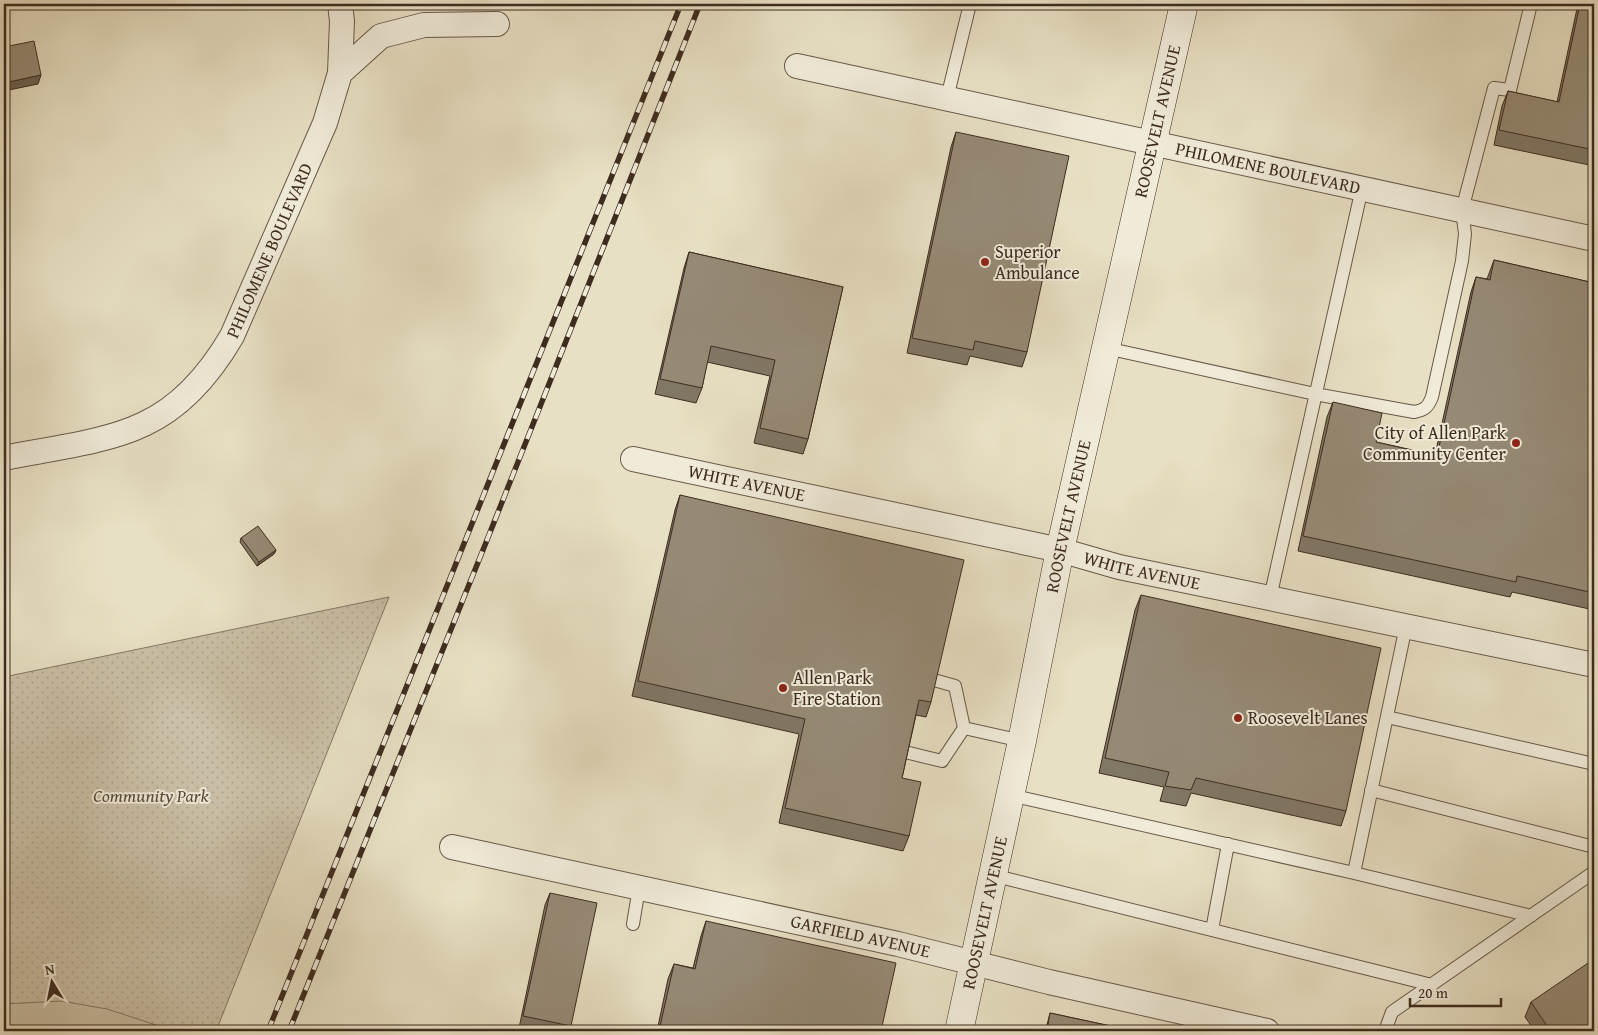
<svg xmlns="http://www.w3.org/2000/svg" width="1598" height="1035" font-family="'Gentium Book Plus',serif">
<defs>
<pattern id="park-dots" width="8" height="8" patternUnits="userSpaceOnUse" patternTransform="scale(1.25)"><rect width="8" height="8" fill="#cbc1a8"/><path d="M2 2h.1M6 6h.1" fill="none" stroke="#afa690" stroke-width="1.8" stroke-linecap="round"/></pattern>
</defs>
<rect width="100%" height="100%" fill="#e8e0c4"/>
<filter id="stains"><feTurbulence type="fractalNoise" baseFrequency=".004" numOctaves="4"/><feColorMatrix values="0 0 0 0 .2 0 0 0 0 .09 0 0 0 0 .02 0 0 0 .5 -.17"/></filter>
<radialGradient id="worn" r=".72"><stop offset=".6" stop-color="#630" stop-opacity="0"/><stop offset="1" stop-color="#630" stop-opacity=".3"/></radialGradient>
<path fill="url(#park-dots)" stroke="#847664" d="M 389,597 L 216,1031 L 4,1031 L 4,677 Z"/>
<path fill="#cbc1a8" stroke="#847664" d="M 61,1001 L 107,1009 L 156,1025 L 153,1031 L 4,1031 L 4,1004 Z"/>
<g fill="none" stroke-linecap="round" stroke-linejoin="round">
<g stroke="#685948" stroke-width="14">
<path id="service" d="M 947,98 L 970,4
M 1106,348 L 1315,394 L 1414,412 C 1425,410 1428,407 1432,397 L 1462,261 L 1465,234 L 1462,210 L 1494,88 L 1510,90 L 1531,4
M 1270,598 L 1362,188
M 1387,717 L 1594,764
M 964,728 L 1022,741
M 905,752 L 942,761 L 964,728 L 955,686 L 934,680
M 1371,790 L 1594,847
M 1010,795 L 1354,873 L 1531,916
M 1354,873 L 1406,626
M 992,875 L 1432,985
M 633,924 L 639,888
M 1212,930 L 1228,844
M 1385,1031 L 1392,1012 L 1594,872"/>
</g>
<g stroke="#685948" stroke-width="26">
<g id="minor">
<path id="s1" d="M 797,66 L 1594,239"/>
<path d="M 340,73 L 342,21 L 340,4"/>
<path id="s2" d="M 4,458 C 47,449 105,443 144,424 C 183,406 211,372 232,336 L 325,123 L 340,73 L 381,36 L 424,25 L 497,24"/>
<path id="s3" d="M 633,459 L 1060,550 L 1119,567 L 1594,665"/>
<path id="s4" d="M 452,847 L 898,944 L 1049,982 L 1267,1031"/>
</g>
</g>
<g stroke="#3e2c1f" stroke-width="29">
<g id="secondary">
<path id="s5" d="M 959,1031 L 1022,741 L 1060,550 L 1184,4"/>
</g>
</g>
<use href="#service" stroke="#f0ebd9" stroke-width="12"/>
<use href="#minor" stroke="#f0ebd9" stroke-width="24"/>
<use href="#secondary" stroke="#f0ebd9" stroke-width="28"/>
<g stroke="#3e2c1f" stroke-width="5.5">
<path id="rail" d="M 268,1031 L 681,4
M 289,1031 L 485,545 L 700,4"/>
</g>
<use href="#rail" stroke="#f0ebd9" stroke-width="4" stroke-dasharray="11" stroke-linecap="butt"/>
</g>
<path fill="#817765" stroke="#3e2c1f" d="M 1578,4 L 1594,4 L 1594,166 L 1494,145 L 1502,106 L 1508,91 L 1557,102 Z
M 956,132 L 1027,352 L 1022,367 L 970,356 L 967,365 L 907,353 L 951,147 Z
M 689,252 L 843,287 L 808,439 L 803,454 L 754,443 L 770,376 L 707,362 L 702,388 L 696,403 L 655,394 L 684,268 Z
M 1494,260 L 1594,283 L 1594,610 L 1512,592 L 1510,597 L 1298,551 L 1327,417 L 1333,402 L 1376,442 L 1435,455 L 1471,292 L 1476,277 L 1487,279 Z
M 680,495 L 931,702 L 926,717 L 916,715 L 902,778 L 909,836 L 903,851 L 779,823 L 799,734 L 632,696 L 675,510 Z
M 241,538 L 276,550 L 274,554 L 257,566 L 240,542 Z
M 1141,595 L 1346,811 L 1341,826 L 1191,793 L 1186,806 L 1160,801 L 1164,787 L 1099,773 L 1135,610 Z
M 550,893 L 571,1026 L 569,1031 L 536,1031 L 519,1028 L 545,905 Z
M 706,921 L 881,1031 L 657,1031 L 668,979 L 674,964 L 693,968 L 701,936 Z
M 1531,1002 L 1594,1031 L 1535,1031 L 1525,1017 Z
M 1050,1013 L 1134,1031 L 1045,1031 L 1048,1021 Z"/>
<path fill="#696152" stroke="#3e2c1f" d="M 41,75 L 38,84 L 4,91 L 4,83 Z
M 276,550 L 274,554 L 257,566 L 259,562 Z"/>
<path fill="#968a75" stroke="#3e2c1f" d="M 1580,4 L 1594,4 L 1594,150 L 1499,130 L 1508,91 L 1559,102 Z
M 34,41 L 41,75 L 4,83 L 4,47 Z
M 956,132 L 1069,156 L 1027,352 L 975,341 L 973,350 L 912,338 Z
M 689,252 L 843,287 L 808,439 L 760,428 L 775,360 L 711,346 L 702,388 L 660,379 Z
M 1494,260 L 1594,283 L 1594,593 L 1517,576 L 1516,582 L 1303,536 L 1333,402 L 1382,413 L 1376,442 L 1437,456 L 1476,277 L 1490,280 Z
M 680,495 L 964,560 L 931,702 L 919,700 L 902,778 L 921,782 L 909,836 L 785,808 L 805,719 L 638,681 Z
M 258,526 L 276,550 L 259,562 L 241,538 Z
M 1141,595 L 1381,648 L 1346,811 L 1196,778 L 1191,790 L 1165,786 L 1169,772 L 1105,758 Z
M 550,893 L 597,903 L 571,1026 L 523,1016 Z
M 706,921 L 896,963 L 881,1031 L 659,1031 L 674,964 L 695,969 Z
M 1594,959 L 1594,1031 L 1561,1031 L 1549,1029 L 1531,1002 Z
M 1050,1013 L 1134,1031 L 1047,1031 Z"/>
<g fill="#8f2418" stroke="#f0ebd9" stroke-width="2">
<circle cx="985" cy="262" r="5"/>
<circle cx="1516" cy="443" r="5"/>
<circle cx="783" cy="688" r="5"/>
<circle cx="1238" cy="718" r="5"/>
</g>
<g text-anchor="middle" stroke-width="4" stroke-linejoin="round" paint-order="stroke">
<g font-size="18" fill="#3e2c1f" stroke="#f0ebd9">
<text dy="6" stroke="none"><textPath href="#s5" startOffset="931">ROOSEVELT AVENUE</textPath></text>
<text dy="6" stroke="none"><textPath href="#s1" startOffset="482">PHILOMENE BOULEVARD</textPath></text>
<text dy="6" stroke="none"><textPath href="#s2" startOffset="364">PHILOMENE BOULEVARD</textPath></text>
<text dy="6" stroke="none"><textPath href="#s3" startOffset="116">WHITE AVENUE</textPath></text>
<text dy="6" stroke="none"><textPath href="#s5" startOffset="526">ROOSEVELT AVENUE</textPath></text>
<text dy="6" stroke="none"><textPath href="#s3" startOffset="521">WHITE AVENUE</textPath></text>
<text dy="6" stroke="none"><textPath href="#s5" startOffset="121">ROOSEVELT AVENUE</textPath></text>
<text dy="6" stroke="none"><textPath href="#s4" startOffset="418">GARFIELD AVENUE</textPath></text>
</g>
<g font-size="18" fill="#3e2c1f" stroke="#f0ebd9" text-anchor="start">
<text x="995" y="258">Superior<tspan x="995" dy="21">Ambulance</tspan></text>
<text x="1506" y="439" text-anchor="end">City of Allen Park<tspan x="1506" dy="21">Community Center</tspan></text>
<text x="793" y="684">Allen Park<tspan x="793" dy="21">Fire Station</tspan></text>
<text x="1248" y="724">Roosevelt Lanes</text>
</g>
<g font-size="18" font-style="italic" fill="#5a4a3a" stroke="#f0ebd9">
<text x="151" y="802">Community Park</text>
</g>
</g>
<rect width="1598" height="1035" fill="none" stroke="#e8e0c4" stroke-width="20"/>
<rect x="5" y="5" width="1588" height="1025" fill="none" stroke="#3e2c1f" stroke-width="2.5"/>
<rect x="10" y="10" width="1578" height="1015" fill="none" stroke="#3e2c1f"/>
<g transform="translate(52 982) rotate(350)" stroke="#f0ebd9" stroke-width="4" paint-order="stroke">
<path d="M0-4L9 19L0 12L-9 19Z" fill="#3e2c1f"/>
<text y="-8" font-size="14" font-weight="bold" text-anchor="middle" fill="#3e2c1f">N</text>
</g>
<path d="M1410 998v8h91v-8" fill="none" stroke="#3e2c1f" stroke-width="2.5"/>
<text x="1418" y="998" font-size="15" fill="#3e2c1f" stroke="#f0ebd9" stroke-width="4" paint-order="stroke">20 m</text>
<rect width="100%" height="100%" filter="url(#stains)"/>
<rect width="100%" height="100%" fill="url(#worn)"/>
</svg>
